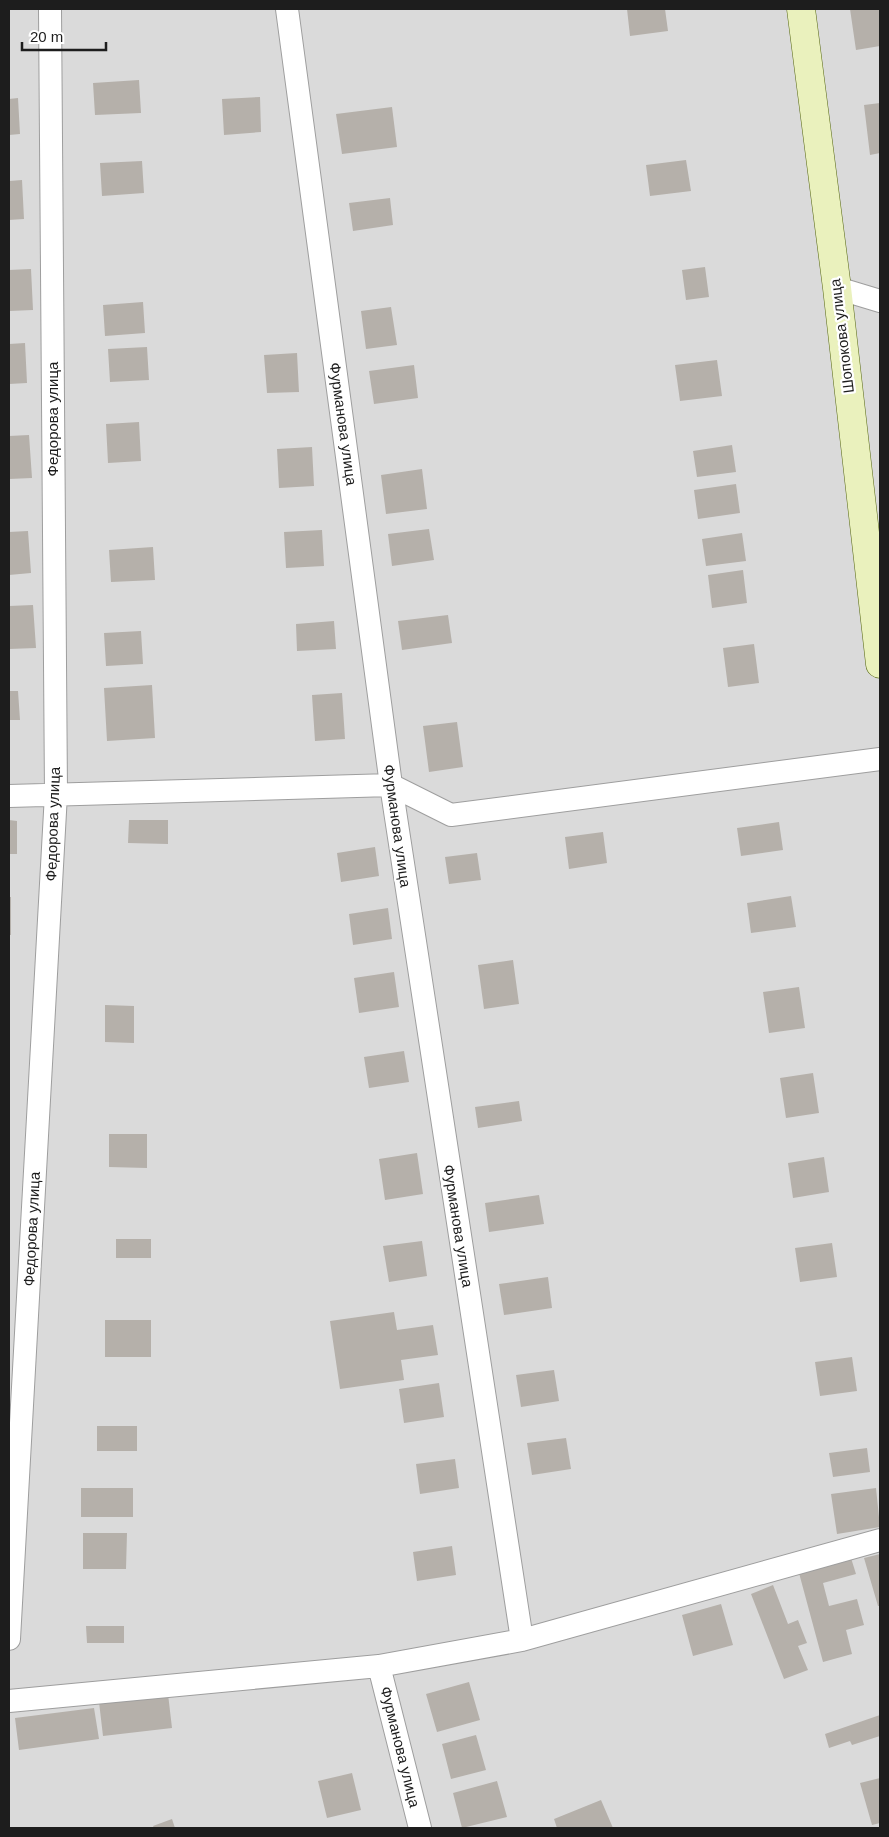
<svg xmlns="http://www.w3.org/2000/svg" width="889" height="1837" font-family="Helvetica,sans-serif">
<rect width="100%" height="100%" fill="#edeae4"/>
<path fill="#dadada" d="M 9,9 L 880,9 L 880,1828 L 9,1828 Z"/>
<path fill="#b5b0aa" d="M 627,9 L 665,9 L 668,31 L 630,36 Z
M 850,9 L 880,9 L 880,46 L 856,50 Z
M 139,80 L 141,113 L 95,115 L 93,83 Z
M 260,97 L 261,132 L 224,135 L 222,99 Z
M 18,98 L 20,134 L 9,135 L 9,99 Z
M 880,103 L 880,153 L 870,155 L 864,105 Z
M 392,107 L 397,147 L 342,154 L 336,114 Z
M 686,160 L 691,191 L 650,196 L 646,165 Z
M 142,161 L 144,193 L 102,196 L 100,163 Z
M 22,180 L 24,219 L 9,220 L 9,181 Z
M 390,198 L 393,225 L 353,231 L 349,203 Z
M 705,267 L 709,297 L 686,300 L 682,270 Z
M 31,269 L 33,310 L 9,311 L 9,270 Z
M 143,302 L 145,333 L 105,336 L 103,305 Z
M 391,307 L 397,345 L 366,349 L 361,311 Z
M 25,343 L 27,383 L 9,384 L 9,344 Z
M 147,347 L 149,380 L 110,382 L 108,349 Z
M 297,353 L 299,392 L 267,393 L 264,355 Z
M 717,360 L 722,396 L 680,401 L 675,365 Z
M 414,365 L 418,398 L 374,404 L 369,371 Z
M 139,422 L 141,461 L 108,463 L 106,424 Z
M 29,435 L 32,478 L 9,479 L 9,436 Z
M 732,445 L 736,472 L 697,477 L 693,451 Z
M 312,447 L 314,486 L 279,488 L 277,449 Z
M 422,469 L 427,509 L 386,514 L 381,475 Z
M 736,484 L 740,513 L 698,519 L 694,490 Z
M 429,529 L 434,560 L 392,566 L 388,534 Z
M 322,530 L 324,566 L 286,568 L 284,532 Z
M 28,531 L 31,573 L 9,575 L 9,532 Z
M 742,533 L 746,561 L 706,566 L 702,539 Z
M 153,547 L 155,580 L 111,582 L 109,550 Z
M 743,570 L 747,603 L 712,608 L 708,575 Z
M 33,605 L 36,648 L 9,649 L 9,606 Z
M 448,615 L 452,643 L 402,650 L 398,621 Z
M 334,621 L 336,649 L 297,651 L 296,624 Z
M 141,631 L 143,664 L 106,666 L 104,633 Z
M 754,644 L 759,683 L 728,687 L 723,648 Z
M 152,685 L 155,738 L 107,741 L 104,688 Z
M 9,691 L 18,691 L 20,720 L 9,720 Z
M 342,693 L 345,739 L 315,741 L 312,695 Z
M 457,722 L 463,767 L 429,772 L 423,726 Z
M 9,820 L 17,821 L 17,854 L 9,854 Z
M 129,820 L 168,820 L 168,844 L 128,843 Z
M 779,822 L 783,850 L 741,856 L 737,828 Z
M 603,832 L 607,863 L 569,869 L 565,837 Z
M 375,847 L 379,876 L 341,882 L 337,853 Z
M 477,853 L 481,880 L 449,884 L 445,857 Z
M 791,896 L 796,927 L 751,933 L 747,903 Z
M 9,897 L 11,897 L 11,935 L 9,935 Z
M 388,908 L 392,939 L 353,945 L 349,914 Z
M 513,960 L 519,1004 L 484,1009 L 478,965 Z
M 394,972 L 399,1007 L 359,1013 L 354,978 Z
M 799,987 L 805,1028 L 769,1033 L 763,992 Z
M 105,1005 L 134,1006 L 134,1043 L 105,1042 Z
M 404,1051 L 409,1082 L 369,1088 L 364,1057 Z
M 813,1073 L 819,1113 L 786,1118 L 780,1078 Z
M 519,1101 L 522,1121 L 478,1128 L 475,1107 Z
M 109,1134 L 147,1134 L 147,1168 L 109,1167 Z
M 417,1153 L 423,1194 L 385,1200 L 379,1159 Z
M 824,1157 L 829,1192 L 793,1198 L 788,1163 Z
M 539,1195 L 544,1224 L 489,1232 L 485,1203 Z
M 116,1239 L 151,1239 L 151,1258 L 116,1258 Z
M 422,1241 L 427,1276 L 389,1282 L 383,1246 Z
M 832,1243 L 837,1277 L 800,1282 L 795,1248 Z
M 548,1277 L 552,1308 L 504,1315 L 499,1284 Z
M 394,1312 L 397,1330 L 433,1325 L 438,1355 L 401,1360 L 404,1380 L 340,1389 L 330,1321 Z
M 105,1320 L 151,1320 L 151,1357 L 105,1357 Z
M 852,1357 L 857,1391 L 820,1396 L 815,1362 Z
M 554,1370 L 559,1401 L 521,1407 L 516,1375 Z
M 439,1383 L 444,1417 L 404,1423 L 399,1389 Z
M 97,1426 L 137,1426 L 137,1451 L 97,1451 Z
M 566,1438 L 571,1469 L 532,1475 L 527,1443 Z
M 867,1448 L 870,1472 L 833,1477 L 829,1453 Z
M 455,1459 L 459,1488 L 420,1494 L 416,1464 Z
M 81,1488 L 133,1488 L 133,1517 L 81,1517 Z
M 876,1488 L 880,1527 L 837,1534 L 831,1494 Z
M 83,1533 L 127,1533 L 126,1569 L 83,1569 Z
M 452,1546 L 456,1575 L 417,1581 L 413,1552 Z
M 880,1554 L 880,1606 L 878,1606 L 864,1558 Z
M 851,1558 L 856,1574 L 823,1583 L 829,1606 L 857,1599 L 864,1625 L 846,1630 L 852,1654 L 823,1662 L 799,1573 Z
M 773,1585 L 788,1624 L 798,1620 L 807,1643 L 798,1646 L 808,1670 L 784,1679 L 751,1594 Z
M 721,1604 L 733,1645 L 693,1656 L 682,1615 Z
M 86,1626 L 124,1626 L 124,1643 L 87,1643 Z
M 469,1682 L 480,1720 L 437,1732 L 426,1694 Z
M 168,1694 L 172,1728 L 103,1736 L 99,1702 Z
M 94,1708 L 99,1739 L 19,1750 L 15,1718 Z
M 880,1715 L 880,1736 L 852,1745 L 850,1741 L 829,1748 L 825,1734 Z
M 476,1735 L 486,1770 L 451,1779 L 442,1744 Z
M 352,1773 L 361,1810 L 327,1818 L 318,1781 Z
M 880,1778 L 880,1823 L 872,1825 L 860,1783 Z
M 497,1781 L 507,1817 L 462,1828 L 453,1793 Z
M 601,1800 L 613,1828 L 557,1828 L 554,1819 Z
M 172,1819 L 175,1828 L 154,1828 L 153,1826 Z"/>
<g fill="none" stroke-linecap="round" stroke-linejoin="round">
<g stroke="#9e9e9e" stroke-width="24">
<path id="street" d="M 287,9 L 391,785 L 522,1640
M 837,288 L 880,301
M 9,796 L 391,785 L 451,815 L 880,759
M 9,1639 L 56,794 L 50,9
M 379,1666 L 420,1828
M 9,1701 L 379,1666 L 522,1640 L 880,1540"/>
</g>
<g stroke="#561" stroke-width="29">
<path id="secondary" d="M 801,9 L 837,288 L 880,664"/>
</g>
<use href="#street" stroke="#fff" stroke-width="22"/>
<use href="#secondary" stroke="#eaf1bd" stroke-width="28"/>
</g>
<g text-anchor="middle" stroke-width="4.5" stroke-linejoin="round" paint-order="stroke">
<g font-size="15" fill="#1d1d1d" stroke="#fff">
<text transform="translate(842 336) rotate(-97)" y="5">Шопокова улица</text>
<text transform="translate(53 419) rotate(-90)" y="5">Федорова улица</text>
<text transform="translate(343 424) rotate(82)" y="5">Фурманова улица</text>
<text transform="translate(53 824) rotate(-88)" y="5">Федорова улица</text>
<text transform="translate(397 826) rotate(82)" y="5">Фурманова улица</text>
<text transform="translate(458 1226) rotate(81)" y="5">Фурманова улица</text>
<text transform="translate(32 1229) rotate(-87)" y="5">Федорова улица</text>
<text transform="translate(400 1747) rotate(76)" y="5">Фурманова улица</text>
</g>
</g>
<rect width="889" height="1837" fill="none" stroke="#1d1d1d" stroke-width="20"/>
<path d="M22 42v8h84v-8" fill="none" stroke="#1d1d1d" stroke-width="2.5"/>
<text x="30" y="42" font-size="15" fill="#1d1d1d" stroke="#ffffff" stroke-width="4" paint-order="stroke">20 m</text>
</svg>
